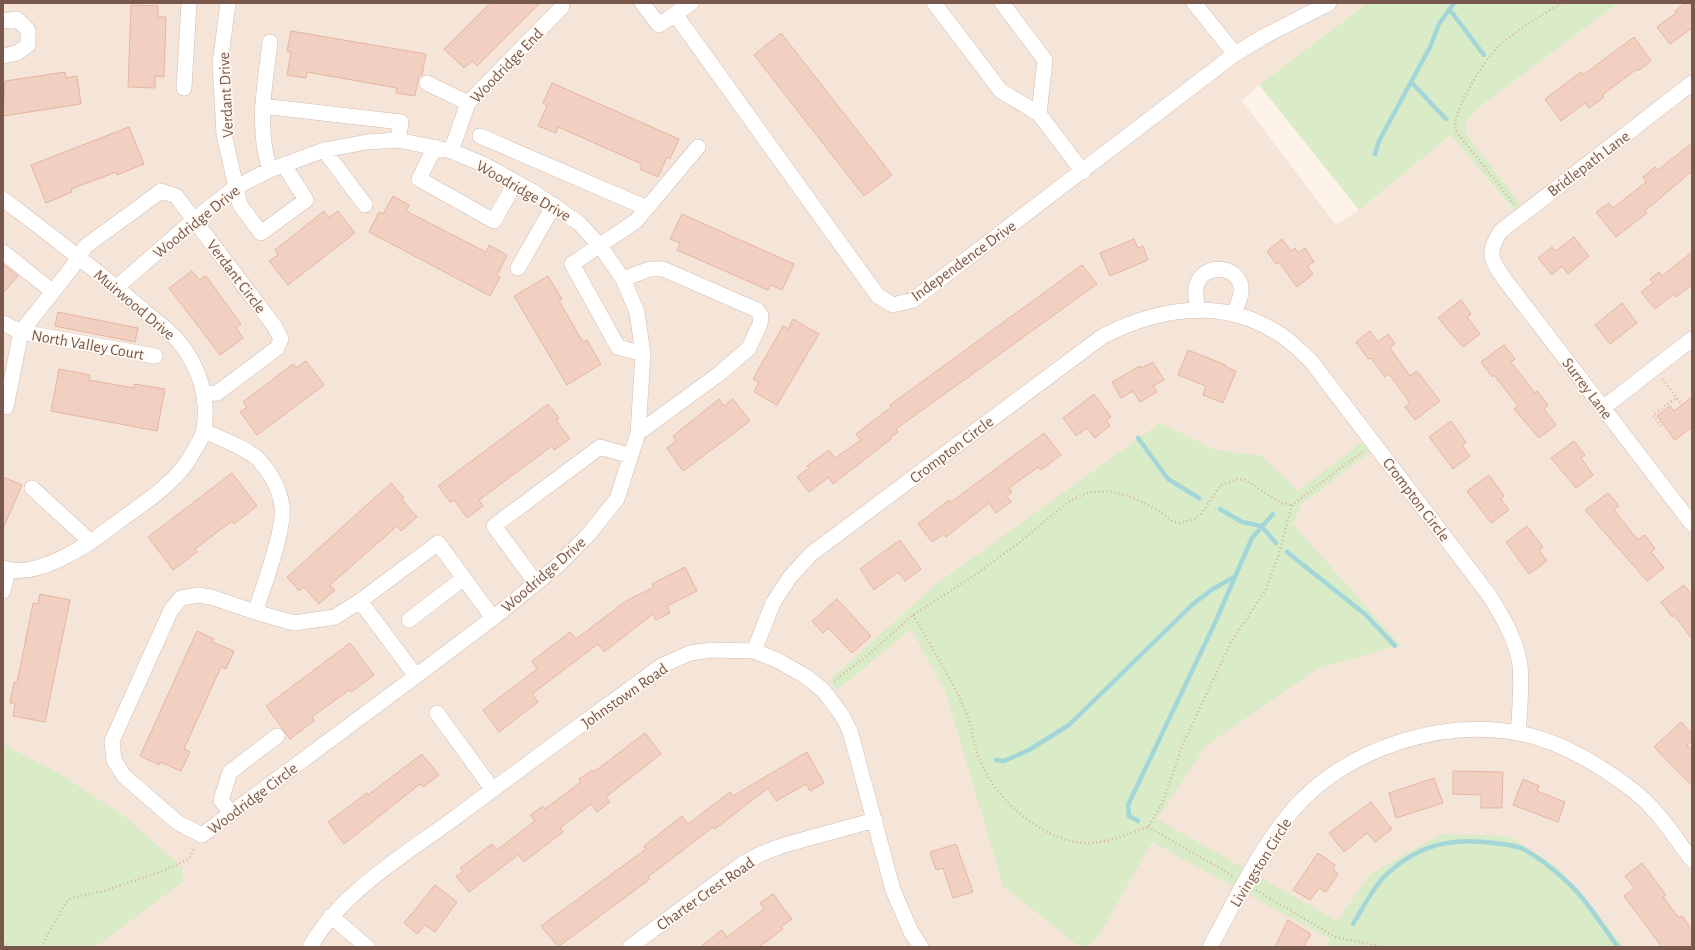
<svg xmlns="http://www.w3.org/2000/svg" width="1695" height="950" font-family="'Alegreya Sans',sans-serif">
<rect width="100%" height="100%" fill="#fdf3e9"/>
<path fill="#f5e5d8" d="M 3,3 L 1367,3 L 1259,85 L 1242,101 L 1336,225 L 1359,210 L 1451,135 L 1513,211 L 1521,204 L 1469,138 L 1465,124 L 1478,108 L 1618,3 L 1692,3 L 1692,947 L 3,947 Z"/>
<path fill="#d9ebc7" d="M 1367,3 L 1618,3 L 1478,108 L 1465,124 L 1469,138 L 1521,204 L 1514,211 L 1451,135 L 1359,210 L 1259,85 Z
M 1160,423 L 1216,450 L 1262,456 L 1298,491 L 1362,442 L 1370,452 L 1302,504 L 1293,524 L 1400,645 L 1317,669 L 1207,745 L 1157,819 L 1337,921 L 1370,874 L 1441,834 L 1509,836 L 1558,868 L 1624,947 L 1327,947 L 1330,939 L 1152,842 L 1099,935 L 1086,947 L 1080,947 L 1003,886 L 946,693 L 911,629 L 837,690 L 829,681 L 935,585 Z
M 3,744 L 60,774 L 124,816 L 181,866 L 184,881 L 96,947 L 3,947 Z"/>
<g fill="none" stroke-linecap="round" stroke-linejoin="round">
<path stroke="#a3d6d9" stroke-width="4.5" d="M 1450,10 L 1484,55
M 1411,82 L 1446,119
M 1375,154 L 1379,141 L 1430,47 L 1439,24 L 1454,3
M 1138,438 L 1168,479 L 1199,498
M 1220,509 L 1242,522 L 1261,526 L 1276,543
M 1287,552 L 1366,615 L 1395,646
M 996,760 L 1004,761 L 1029,750 L 1069,725 L 1193,604 L 1213,589 L 1234,577
M 1138,821 L 1129,816 L 1128,805 L 1214,625 L 1252,538 L 1273,514
M 1353,924 C 1363,908 1371,891 1383,878 C 1416,845 1450,837 1494,843 C 1503,844 1513,845 1521,848 C 1533,853 1553,869 1563,878 C 1585,897 1601,924 1618,947"/>
</g>
<path fill="#f2d0c1" stroke="#e5b5a1" d="M 490,3 L 540,3 L 477,66 L 472,61 L 464,68 L 444,49 Z
M 1685,3 L 1689,3 L 1692,7 L 1692,28 L 1670,44 L 1657,27 L 1676,13 L 1675,11 Z
M 131,5 L 158,6 L 158,17 L 166,17 L 164,77 L 155,76 L 155,88 L 128,87 Z
M 291,31 L 426,54 L 422,75 L 419,75 L 415,96 L 396,93 L 397,88 L 307,72 L 306,78 L 287,75 L 291,52 L 287,51 Z
M 781,33 L 892,175 L 864,196 L 754,55 Z
M 1634,37 L 1651,61 L 1638,71 L 1637,69 L 1602,95 L 1604,97 L 1589,108 L 1585,103 L 1561,121 L 1545,99 L 1581,72 L 1583,75 Z
M 65,72 L 66,78 L 77,76 L 81,104 L 3,116 L 5,81 Z
M 552,83 L 679,139 L 670,159 L 667,157 L 658,177 L 640,169 L 642,164 L 558,127 L 556,133 L 538,126 L 547,106 L 543,103 Z
M 129,127 L 144,164 L 117,175 L 116,172 L 71,189 L 72,192 L 46,203 L 31,165 Z
M 1692,143 L 1692,171 L 1645,211 L 1647,213 L 1616,237 L 1596,212 L 1609,203 L 1613,208 L 1646,182 L 1643,177 L 1655,167 L 1658,170 Z
M 393,196 L 409,205 L 406,211 L 486,252 L 489,245 L 507,255 L 497,275 L 500,277 L 490,296 L 369,232 L 379,212 L 383,214 Z
M 324,211 L 329,218 L 338,211 L 355,233 L 288,285 L 269,261 L 278,255 L 275,250 Z
M 682,214 L 794,264 L 782,290 L 771,285 L 768,290 L 677,250 L 680,243 L 670,239 Z
M 1574,237 L 1589,256 L 1568,274 L 1562,266 L 1552,275 L 1538,258 L 1552,247 L 1556,251 Z
M 1134,239 L 1138,248 L 1143,246 L 1148,260 L 1110,276 L 1100,253 Z
M 1282,239 L 1291,251 L 1295,248 L 1298,253 L 1305,248 L 1314,262 L 1307,266 L 1313,274 L 1297,287 L 1279,262 L 1276,264 L 1267,251 Z
M 1692,252 L 1692,285 L 1676,297 L 1674,294 L 1655,309 L 1641,292 L 1653,283 L 1650,279 L 1659,272 L 1662,276 Z
M 3,264 L 18,276 L 3,293 Z
M 1082,265 L 1097,284 L 896,429 L 898,432 L 890,438 L 891,439 L 833,484 L 829,477 L 809,492 L 797,477 L 809,468 L 807,466 L 829,450 L 835,458 L 861,440 L 856,434 L 891,407 L 890,405 Z
M 192,271 L 199,280 L 206,276 L 241,324 L 236,328 L 243,338 L 220,355 L 169,288 Z
M 548,276 L 562,299 L 559,301 L 583,342 L 587,340 L 601,364 L 567,385 L 514,296 Z
M 1461,300 L 1471,314 L 1467,317 L 1480,334 L 1463,347 L 1438,318 Z
M 1622,303 L 1637,323 L 1610,344 L 1595,325 Z
M 58,312 L 138,328 L 135,342 L 55,326 Z
M 793,319 L 819,334 L 777,405 L 754,392 L 759,382 L 753,379 L 783,326 L 788,329 Z
M 1370,331 L 1378,342 L 1388,334 L 1395,344 L 1390,348 L 1410,376 L 1417,371 L 1440,401 L 1415,420 L 1405,407 L 1410,403 L 1389,374 L 1385,377 L 1371,358 L 1368,359 L 1356,342 Z
M 1504,345 L 1515,359 L 1511,362 L 1535,393 L 1537,391 L 1548,405 L 1544,409 L 1556,425 L 1539,438 L 1514,409 L 1518,406 L 1494,375 L 1492,377 L 1481,362 Z
M 1188,350 L 1226,365 L 1226,367 L 1236,371 L 1223,403 L 1203,395 L 1206,386 L 1178,375 Z
M 306,361 L 324,385 L 257,435 L 240,412 L 247,407 L 243,402 L 293,364 L 296,368 Z
M 1153,362 L 1164,380 L 1153,386 L 1157,392 L 1140,402 L 1133,391 L 1121,398 L 1112,382 L 1140,366 L 1141,368 Z
M 59,369 L 90,375 L 89,380 L 134,388 L 134,384 L 165,389 L 157,431 L 51,411 Z
M 1094,394 L 1111,417 L 1106,420 L 1110,426 L 1095,438 L 1087,428 L 1076,436 L 1063,418 Z
M 1692,397 L 1692,427 L 1675,440 L 1657,416 L 1670,406 L 1674,411 Z
M 719,399 L 724,406 L 733,399 L 750,421 L 683,471 L 667,448 L 676,441 L 673,436 Z
M 548,404 L 559,418 L 556,420 L 570,439 L 554,450 L 552,446 L 479,500 L 483,506 L 467,518 L 454,500 L 450,502 L 438,486 Z
M 1451,421 L 1466,442 L 1462,445 L 1470,456 L 1453,469 L 1429,437 Z
M 1044,433 L 1061,455 L 1041,470 L 1038,467 L 1009,488 L 1012,492 L 1007,496 L 1011,502 L 996,513 L 989,503 L 946,537 L 944,534 L 932,542 L 918,524 L 949,500 L 951,502 Z
M 1574,441 L 1585,455 L 1581,458 L 1593,475 L 1576,488 L 1551,458 Z
M 232,473 L 257,506 L 234,524 L 232,521 L 195,549 L 197,552 L 173,570 L 148,537 Z
M 1489,475 L 1504,496 L 1501,499 L 1509,510 L 1491,523 L 1467,491 Z
M 3,477 L 22,485 L 3,529 Z
M 391,483 L 404,498 L 402,500 L 417,517 L 401,531 L 397,526 L 330,585 L 335,590 L 319,604 L 304,587 L 299,591 L 287,577 Z
M 1608,493 L 1619,506 L 1614,510 L 1638,540 L 1645,535 L 1655,549 L 1651,552 L 1664,568 L 1647,581 L 1585,510 Z
M 1527,526 L 1543,547 L 1539,550 L 1547,561 L 1529,574 L 1506,542 Z
M 900,540 L 921,569 L 905,581 L 898,572 L 874,590 L 860,569 Z
M 685,567 L 697,591 L 667,606 L 670,613 L 656,620 L 653,614 L 604,652 L 598,644 L 532,694 L 538,702 L 499,732 L 483,710 L 537,669 L 532,661 L 570,632 L 576,639 L 626,601 L 654,587 L 652,584 Z
M 1684,585 L 1692,595 L 1692,639 L 1674,615 L 1672,617 L 1661,602 Z
M 40,594 L 70,600 L 45,722 L 13,716 L 15,704 L 10,703 L 14,682 L 17,683 L 33,603 L 38,604 Z
M 837,599 L 871,636 L 852,653 L 828,628 L 823,633 L 812,621 Z
M 197,631 L 214,639 L 212,642 L 234,651 L 226,669 L 221,667 L 184,749 L 190,752 L 181,771 L 160,762 L 159,765 L 140,756 Z
M 350,643 L 374,675 L 351,692 L 349,690 L 312,717 L 314,721 L 290,739 L 266,706 Z
M 1681,722 L 1692,734 L 1692,741 L 1687,745 L 1692,751 L 1692,786 L 1654,747 Z
M 645,733 L 661,754 L 606,797 L 610,802 L 597,812 L 591,804 L 560,828 L 563,832 L 524,862 L 518,855 L 469,892 L 456,876 L 463,872 L 460,868 L 492,844 L 497,850 L 535,821 L 530,815 L 543,806 L 545,809 L 581,782 L 579,779 L 592,770 L 594,772 Z
M 807,752 L 824,783 L 810,791 L 806,784 L 776,801 L 768,788 L 715,829 L 713,827 L 648,877 L 650,879 L 558,947 L 541,926 L 646,849 L 644,846 L 682,816 L 688,824 L 730,792 L 733,796 Z
M 422,754 L 439,775 L 423,787 L 420,784 L 344,844 L 328,822 L 367,793 L 368,795 Z
M 1453,771 L 1503,772 L 1502,808 L 1481,808 L 1481,795 L 1453,794 Z
M 1434,778 L 1443,803 L 1396,818 L 1389,793 Z
M 1523,779 L 1539,786 L 1537,791 L 1565,802 L 1558,822 L 1513,805 Z
M 1371,802 L 1392,829 L 1375,842 L 1367,833 L 1344,852 L 1329,833 Z
M 956,844 L 973,892 L 953,898 L 943,868 L 936,870 L 930,852 Z
M 1318,853 L 1335,865 L 1333,869 L 1338,874 L 1326,892 L 1319,888 L 1310,900 L 1293,890 Z
M 1642,863 L 1666,895 L 1663,897 L 1679,918 L 1682,916 L 1692,930 L 1692,947 L 1662,947 L 1624,896 L 1634,888 L 1625,876 Z
M 435,885 L 457,902 L 435,932 L 425,925 L 417,934 L 404,923 Z
M 773,894 L 792,919 L 781,927 L 783,929 L 759,947 L 700,947 L 722,930 L 727,937 L 764,909 L 760,903 Z
M 1288,920 L 1311,934 L 1303,947 L 1275,947 Z"/>
<g fill="none" stroke-linecap="round" stroke-linejoin="round">
<g stroke="#d2bcb1" stroke-width="16">
<path id="minor" d="M 228,3 L 220,64 L 224,134 L 240,205 L 261,233 L 306,200 L 284,165
M 642,3 L 659,25 L 691,3
M 934,3 L 1001,91 L 1039,114 L 1083,172
M 1002,3 L 1045,60 L 1039,114
M 1194,3 L 1235,54
M 675,14 L 878,296 L 893,305 L 913,300 L 1235,54 L 1263,37 L 1329,3
M 3,21 L 17,19 L 28,30 L 28,45 L 17,53 L 3,56
M 427,83 L 468,103
M 1692,83 L 1501,231 C 1486,252 1491,261 1505,280 L 1692,524
M 184,88 L 189,3
M 262,106 L 401,122 L 398,140
M 480,136 L 647,208
M 435,147 L 419,179 L 494,221 L 515,183
M 324,150 L 365,205
M 451,151 L 468,103 L 562,7
M 270,170 C 256,129 265,84 270,42
M 3,199 C 50,235 98,271 143,310 C 154,320 170,330 179,342 C 199,366 209,398 204,429 C 203,437 196,447 192,454 C 175,486 138,506 110,528 C 85,547 35,580 3,568
M 3,252 L 52,291
M 518,268 L 554,205
M 623,279 L 650,269 L 663,269 L 757,310 L 761,316 L 760,324 L 749,348 L 719,374 L 638,433
M 117,287 L 195,219 L 236,187 L 270,170 L 324,150 L 367,142 L 398,140 L 451,151 L 485,165 L 532,191 L 579,223 L 600,246 L 623,279 L 637,312 L 643,354 L 638,433 L 617,499 L 588,535 L 556,567 L 493,618 L 416,676
M 1198,310 C 1197,303 1195,294 1196,288 C 1201,260 1244,265 1241,293 C 1240,300 1236,308 1234,314
M 3,323 L 21,332 L 155,356
M 643,354 L 618,347 L 572,264 L 636,221 L 698,147
M 6,407 L 21,332 L 70,270 L 86,246 L 161,191 L 176,196 L 275,327 L 281,339 L 277,348 L 217,393 L 204,394
M 1603,408 L 1692,339
M 204,431 C 219,438 245,447 258,459 C 270,471 280,489 282,507 C 285,529 263,589 255,612
M 32,488 L 91,542
M 536,583 L 494,526 L 600,447 L 631,456
M 3,591 L 8,570
M 198,595 L 211,597 L 255,612 L 294,623 L 335,617 L 360,601 L 416,676 L 202,835 L 177,822 L 124,776 L 114,760 L 112,741 L 171,610 L 181,598 Z
M 360,601 L 438,543 L 493,618
M 409,620 L 464,578
M 754,651 L 773,603 L 790,577 L 811,554 L 1103,336 C 1161,307 1224,297 1281,335 C 1292,342 1301,352 1311,361 L 1489,595 C 1502,616 1516,639 1520,665 C 1522,687 1520,710 1518,733
M 437,713 L 493,790
M 231,813 L 221,800 L 230,772 L 277,736
M 331,916 L 367,947
M 310,947 C 341,892 406,854 456,817 C 524,766 593,716 661,666 L 690,653 L 712,650 L 754,651 L 777,660 L 805,676 L 823,690 L 843,717 L 850,731 L 893,890 L 911,932 L 921,947
M 630,947 L 742,864 L 763,853 L 784,845 L 875,820
M 1210,947 C 1237,898 1261,843 1300,802 C 1353,747 1443,719 1518,733 C 1559,740 1598,764 1630,788 C 1656,807 1673,835 1692,860"/>
</g>
<path stroke="#d8b3a3" stroke-width="2.5" stroke-dasharray="1 3" stroke-linecap="butt" d="M 1514,204 L 1462,139 C 1459,135 1455,131 1455,125 C 1455,109 1484,60 1497,48 C 1515,31 1540,16 1562,3
M 1663,379 L 1682,405
M 1661,426 L 1653,415 L 1676,398
M 913,615 C 932,647 952,680 967,714 C 972,729 974,744 979,758 C 994,799 1045,844 1089,843 C 1108,843 1130,833 1148,827 L 1162,804 L 1183,744 L 1231,642 L 1265,591 L 1278,557 L 1292,505 L 1362,452
M 834,681 L 868,655 L 913,615 L 966,581 L 1019,543 L 1068,502 L 1086,493 L 1107,491 L 1132,497 L 1156,509 L 1172,521 L 1179,523 L 1195,519 L 1201,514 L 1221,485 L 1237,479 L 1245,480 L 1281,503 L 1292,505
M 1148,827 L 1233,876
M 1256,890 L 1335,937 L 1384,947
M 3,942 L 11,947
M 41,947 L 64,905 L 71,898 L 104,891 L 160,872 L 189,859 L 195,847"/>
<use href="#minor" stroke="#fff" stroke-width="15"/>
</g>
<g text-anchor="middle" stroke-width="3.5" stroke-linejoin="round" paint-order="stroke">
<g font-size="16" fill="#78584c" stroke="#fff8f0">
<text transform="translate(506 65) rotate(-46)" y="6">Woodridge End</text>
<text transform="translate(225 95) rotate(-93)" y="6">Verdant Drive</text>
<text transform="translate(1588 163) rotate(-37)" y="6">Bridlepath Lane</text>
<text transform="translate(524 190) rotate(30)" y="6">Woodridge Drive</text>
<text transform="translate(196 221) rotate(-39)" y="6">Woodridge Drive</text>
<text transform="translate(963 260) rotate(-36)" y="6">Independence Drive</text>
<text transform="translate(237 276) rotate(53)" y="6">Verdant Circle</text>
<text transform="translate(135 304) rotate(40)" y="6">Muirwood Drive</text>
<text transform="translate(88 344) rotate(10)" y="6">North Valley Court</text>
<text transform="translate(1588 388) rotate(53)" y="6">Surrey Lane</text>
<text transform="translate(951 449) rotate(-37)" y="6">Crompton Circle</text>
<text transform="translate(1417 499) rotate(53)" y="6">Crompton Circle</text>
<text transform="translate(543 574) rotate(-41)" y="6">Woodridge Drive</text>
<text transform="translate(624 695) rotate(-35)" y="6">Johnstown Road</text>
<text transform="translate(252 798) rotate(-37)" y="6">Woodridge Circle</text>
<text transform="translate(1260 862) rotate(-58)" y="6">Livingston Circle</text>
<text transform="translate(705 893) rotate(-35)" y="6">Charter Crest Road</text>
</g>
</g>
<rect width="1695" height="950" fill="none" stroke="#78584c" stroke-width="8"/>
</svg>
